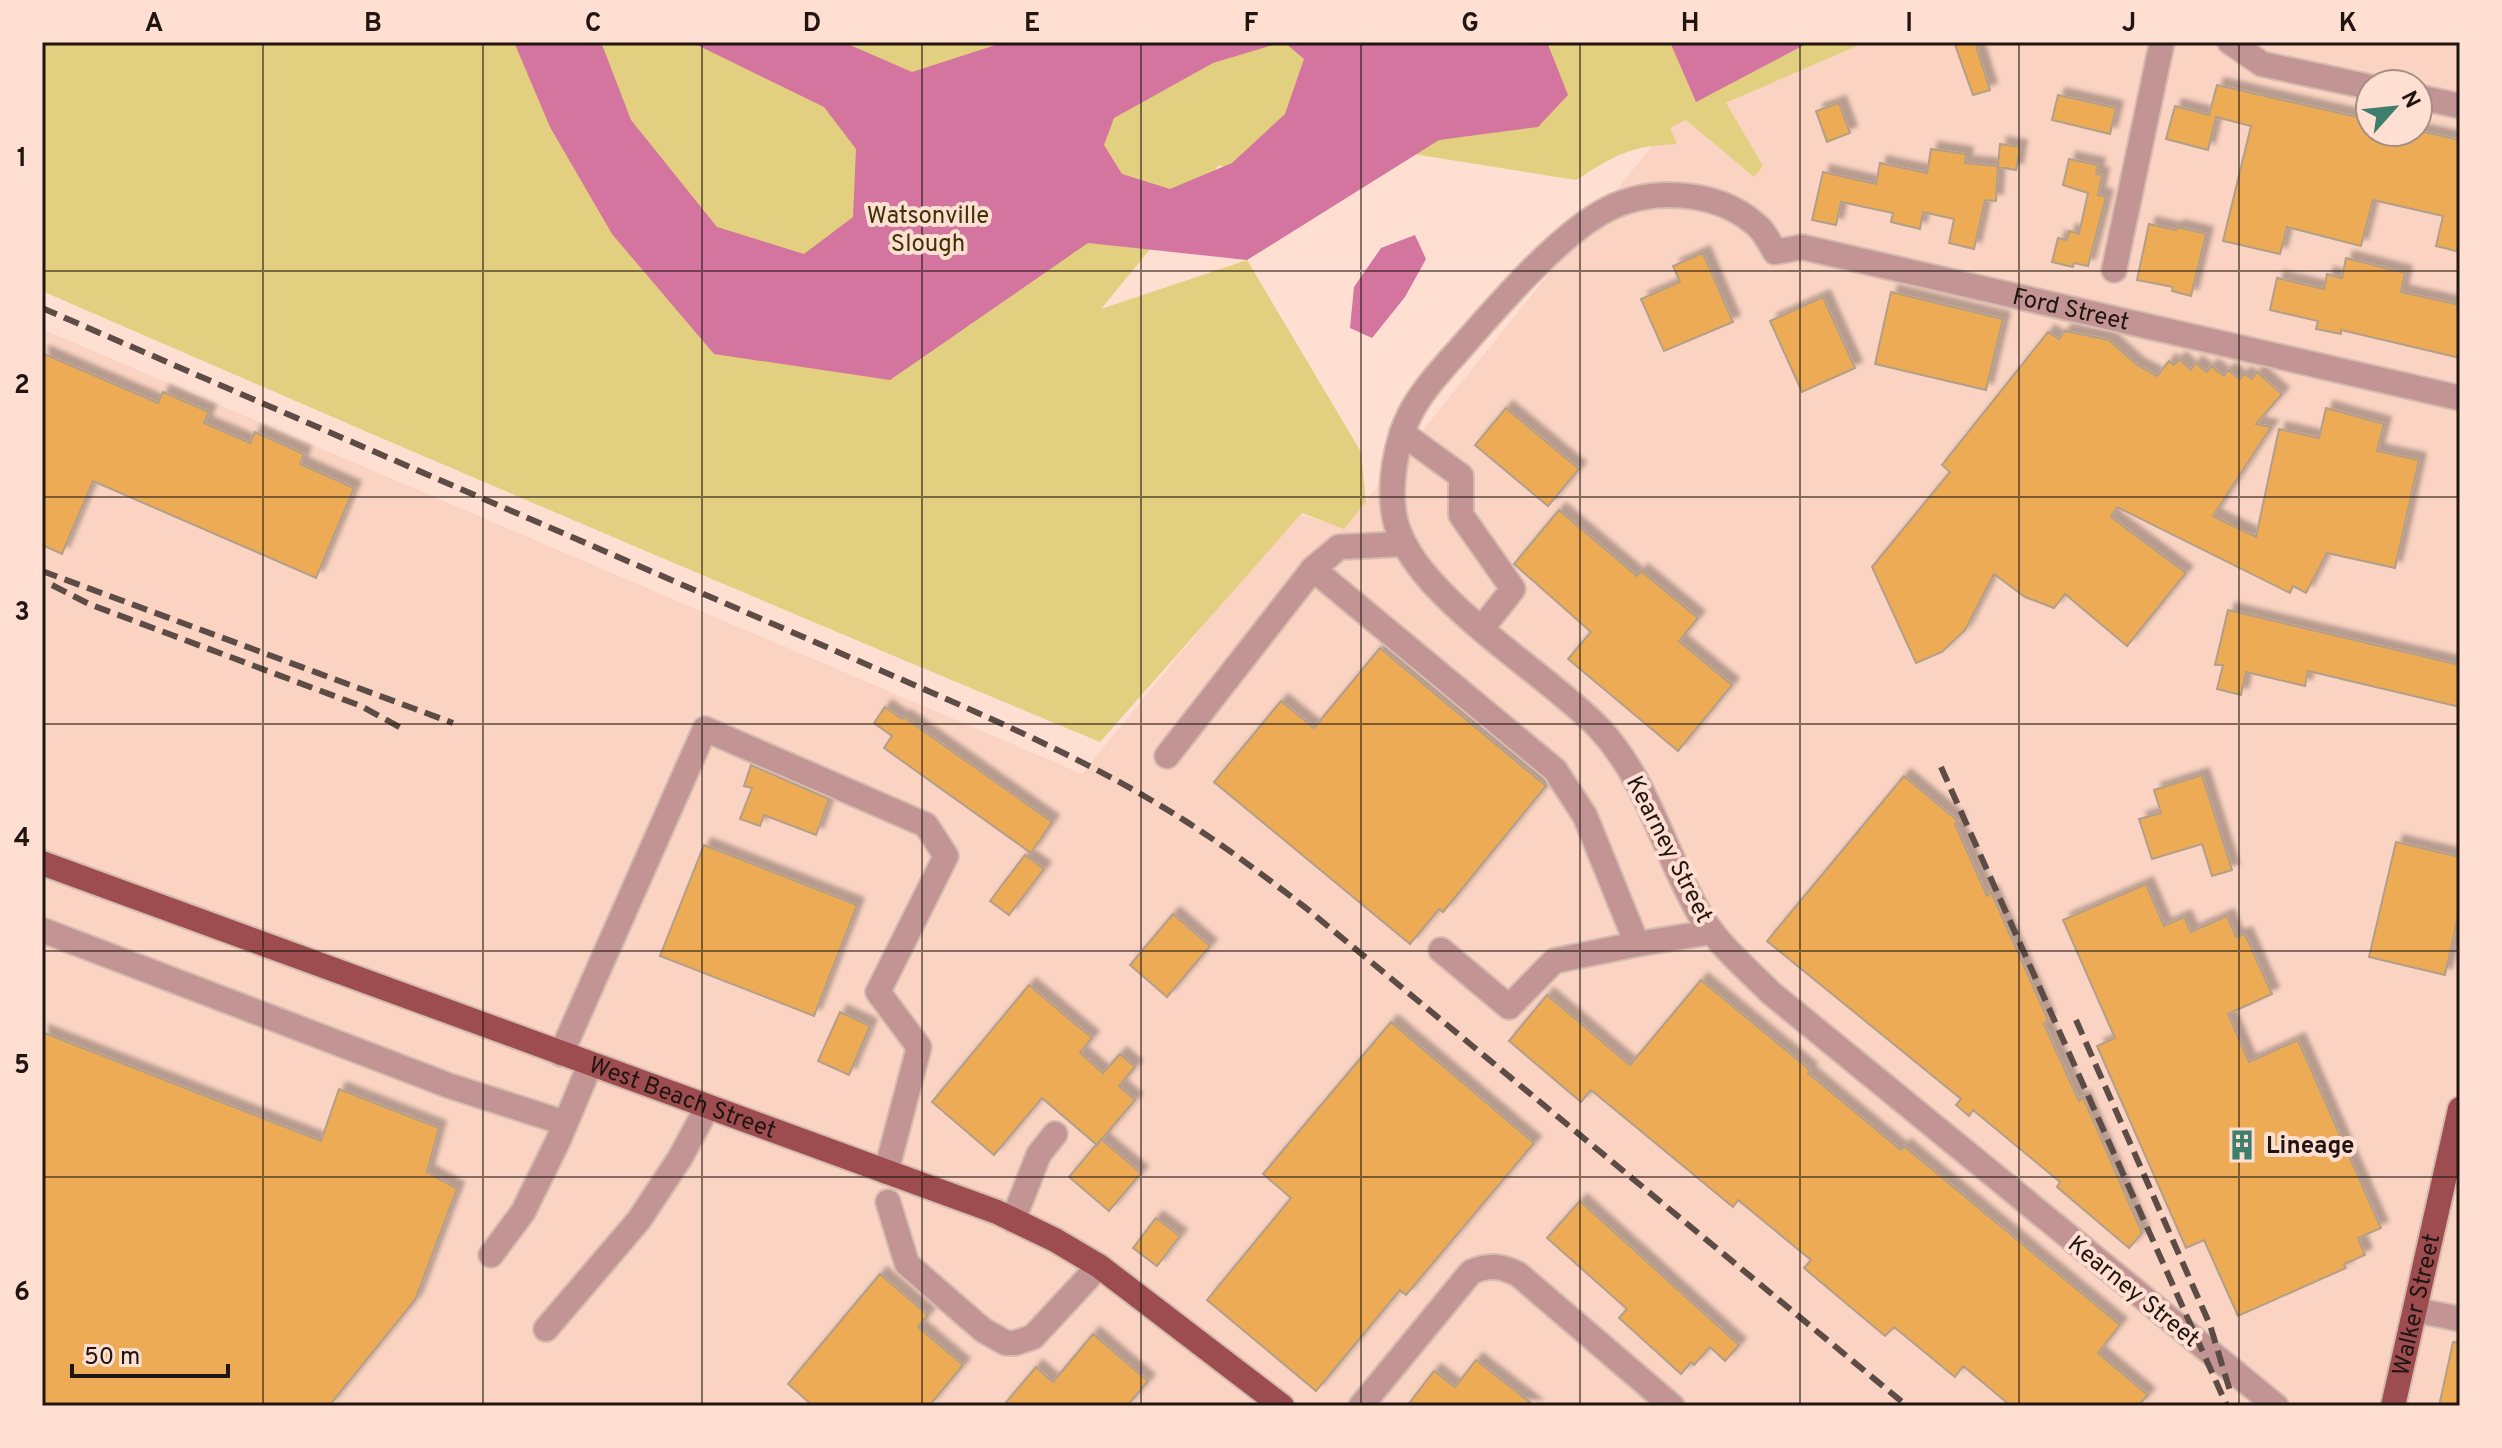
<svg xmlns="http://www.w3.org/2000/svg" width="2502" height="1448" font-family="Overpass,sans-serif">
<defs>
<filter id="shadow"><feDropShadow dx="7" dy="-7" stdDeviation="2" flood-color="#0004"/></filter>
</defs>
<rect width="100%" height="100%" fill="#fedfd2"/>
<path fill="#fad3c2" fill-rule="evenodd" d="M 1866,42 L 2460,42 L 2460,1406 L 42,1406 L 42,329 L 1082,774 L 1295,513 L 1344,528 L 1665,130 ZM 2370,84 L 2418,84 L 2418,132 L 2370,132 Z"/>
<path fill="#e2cf80" d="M 42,42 L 1866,42 L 1726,103 L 1763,166 L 1754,177 L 1686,120 L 1670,128 L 1677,144 C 1628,146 1616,155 1576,180 L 1388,150 L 1285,190 L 1219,165 L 1101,309 L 1247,260 L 1361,452 L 1366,502 L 1344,529 L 1302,513 L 1100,742 C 746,595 394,444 42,291 Z"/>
<path fill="#d3759e" d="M 514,42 L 601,42 L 631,120 L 717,227 L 804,254 L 853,217 L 856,149 L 824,107 L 693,43 L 678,42 L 843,42 L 912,72 L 1005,42 L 1283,42 L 1213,63 L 1114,118 L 1104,145 L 1122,174 L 1170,189 L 1232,163 L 1285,114 L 1304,59 L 1284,42 L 1547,42 L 1568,95 L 1538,127 L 1439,140 L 1247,260 L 1088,243 L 890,380 L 714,354 L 612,234 L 550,127 Z
M 1670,42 L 1810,42 L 1696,102 Z
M 1415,235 L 1426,259 L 1405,297 L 1372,338 L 1350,328 L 1354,287 L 1381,248 Z"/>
<path fill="#edab57" stroke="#b39f88" stroke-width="2" filter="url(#shadow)" d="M 1954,42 L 1975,42 L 1990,90 L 1973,95 Z
M 2217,85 L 2370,120 L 2370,132 L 2424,132 L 2460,140 L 2460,252 L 2436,246 L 2443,216 L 2373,200 L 2361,246 L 2287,227 L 2280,254 L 2223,241 L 2251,126 L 2216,117 L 2208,150 L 2166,139 L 2175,106 L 2209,115 Z
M 2058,95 L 2116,108 L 2110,134 L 2052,120 Z
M 1839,103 L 1850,133 L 1827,142 L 1816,111 Z
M 2000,144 L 2020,147 L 2016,170 L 1998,167 L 1996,201 L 1985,200 L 1974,249 L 1949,243 L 1954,219 L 1923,212 L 1920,229 L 1891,222 L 1893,213 L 1841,202 L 1836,225 L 1812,220 L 1823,172 L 1876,184 L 1880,163 L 1927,173 L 1931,149 L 1966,154 L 1965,163 L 1998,166 Z
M 2069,159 L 2098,165 L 2096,174 L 2102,175 L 2098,195 L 2106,197 L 2088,266 L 2074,263 L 2073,267 L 2052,262 L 2058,238 L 2067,240 L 2069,231 L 2079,234 L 2088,193 L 2063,185 Z
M 2149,224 L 2176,230 L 2177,227 L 2206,234 L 2191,296 L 2172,291 L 2173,287 L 2137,280 Z
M 1703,253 L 1733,322 L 1664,351 L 1641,299 L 1680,282 L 1673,266 Z
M 2346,258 L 2405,273 L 2401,292 L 2460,305 L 2460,358 L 2341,330 L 2341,334 L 2316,329 L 2318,321 L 2270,310 L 2277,278 L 2324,289 L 2327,274 L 2342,278 Z
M 1891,292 L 2003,319 L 1986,390 L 1875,364 Z
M 1823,297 L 1855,368 L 1802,392 L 1770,321 Z
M 2065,331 L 2109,340 L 2137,365 L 2157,376 L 2169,361 L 2174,365 L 2179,359 L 2191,370 L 2195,363 L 2207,372 L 2211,366 L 2224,376 L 2228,370 L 2240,379 L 2244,374 L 2252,379 L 2257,372 L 2282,394 L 2256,424 L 2271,427 L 2213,516 L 2256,537 L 2279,429 L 2319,438 L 2326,408 L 2384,424 L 2377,451 L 2419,460 L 2395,568 L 2327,553 L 2306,593 L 2293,586 L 2290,593 L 2117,507 L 2111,517 L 2186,573 L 2127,646 L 2065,594 L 2054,608 L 2025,597 L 1994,574 L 1965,630 L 1942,652 L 1916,663 L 1872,567 L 1950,472 L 1942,465 L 2048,332 L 2059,339 Z
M 42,353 L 158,403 L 163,392 L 209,412 L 204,423 L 250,443 L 255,432 L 304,454 L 300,464 L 354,488 L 316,578 L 93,481 L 62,554 L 42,545 Z
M 1506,408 L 1579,469 L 1548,506 L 1475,445 Z
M 1559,510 L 1637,576 L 1641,571 L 1698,618 L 1679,641 L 1732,685 L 1678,751 L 1568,659 L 1591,632 L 1514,564 Z
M 2228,610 L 2460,665 L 2460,707 L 2308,671 L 2305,686 L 2246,672 L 2241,695 L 2217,689 L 2223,665 L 2215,665 Z
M 1380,648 L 1546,786 L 1443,912 L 1439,909 L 1410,944 L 1214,782 L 1281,701 L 1314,728 Z
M 885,707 L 902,719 L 904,717 L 1052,822 L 1031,853 L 884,748 L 892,736 L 874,723 Z
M 751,765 L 829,799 L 816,835 L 764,815 L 760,826 L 740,819 L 752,788 L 744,786 Z
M 2202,775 L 2232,870 L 2212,876 L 2202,844 L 2152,859 L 2139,819 L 2161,813 L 2154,790 Z
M 1904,776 L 1958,821 L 1955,824 L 1987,896 L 1991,892 L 2048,1020 L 2044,1024 L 2079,1101 L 2083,1097 L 2142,1233 L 2129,1248 L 2057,1187 L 2060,1182 L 1973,1110 L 1969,1116 L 1956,1105 L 1961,1099 L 1767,941 Z
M 2396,842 L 2460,857 L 2460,908 L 2445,975 L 2369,957 Z
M 704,845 L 857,905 L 814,1016 L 660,956 Z
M 1025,855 L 1044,869 L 1009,915 L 990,901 Z
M 2146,884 L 2164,926 L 2184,917 L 2191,932 L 2227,916 L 2236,937 L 2245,934 L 2272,994 L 2228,1014 L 2249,1062 L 2298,1040 L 2381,1228 L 2358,1238 L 2365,1255 L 2344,1264 L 2346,1268 L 2238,1316 L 2204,1240 L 2186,1248 L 2097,1046 L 2115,1038 L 2063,920 Z
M 1173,914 L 1210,946 L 1167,997 L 1130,965 Z
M 1701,980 L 1810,1070 L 1808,1073 L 1901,1150 L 1904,1146 L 2120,1325 L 2098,1353 L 2148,1395 L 2138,1406 L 2011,1406 L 1963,1366 L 1955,1377 L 1894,1327 L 1885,1336 L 1804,1268 L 1811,1260 L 1738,1200 L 1733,1207 L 1591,1090 L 1581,1102 L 1509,1041 L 1547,995 L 1630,1065 Z
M 1029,985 L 1092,1038 L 1080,1053 L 1103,1073 L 1120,1054 L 1135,1067 L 1119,1086 L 1135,1100 L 1097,1145 L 1042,1098 L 994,1155 L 932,1102 Z
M 840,1012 L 870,1026 L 849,1075 L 818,1061 Z
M 1391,1022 L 1534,1143 L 1406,1295 L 1400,1290 L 1316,1391 L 1207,1300 L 1291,1198 L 1263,1174 Z
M 42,1032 L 321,1141 L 339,1089 L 439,1128 L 427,1172 L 457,1189 L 415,1300 L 329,1406 L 42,1406 Z
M 1101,1139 L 1141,1173 L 1109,1211 L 1069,1177 Z
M 1580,1201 L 1739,1345 L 1725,1361 L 1710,1347 L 1694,1365 L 1691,1362 L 1681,1374 L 1619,1318 L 1627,1309 L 1547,1238 Z
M 1156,1218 L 1180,1236 L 1157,1266 L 1133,1248 Z
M 880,1274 L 928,1315 L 918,1327 L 963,1365 L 929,1406 L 813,1406 L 788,1384 Z
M 1093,1334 L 1148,1381 L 1127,1406 L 1003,1406 L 1036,1367 L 1053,1382 Z
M 2453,1342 L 2460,1343 L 2460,1406 L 2439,1406 Z
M 1476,1360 L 1535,1406 L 1407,1406 L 1434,1371 L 1455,1387 Z"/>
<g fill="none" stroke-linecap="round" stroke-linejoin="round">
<g stroke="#d6bbaf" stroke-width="28">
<g id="minor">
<path d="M 2230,42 L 2262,64 L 2370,87"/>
<path d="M 2418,97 L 2460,106"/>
<path d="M 2114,270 L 2162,42"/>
<path d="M 1402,433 L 1461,476 L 1461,515 L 1513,589 L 1482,628"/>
<path d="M 1403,544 L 1339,547 L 1313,569 L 1555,770 L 1585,816 L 1637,944 L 1712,932"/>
<path d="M 1167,756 L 1313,569"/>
<path d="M 42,930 L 450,1086 L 565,1123"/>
<path d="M 1441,950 L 1509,1007 L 1554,961 L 1637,944"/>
<path d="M 561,1054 L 705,729 L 926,825 L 946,856 L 878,992 L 919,1047 L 886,1172"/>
<path d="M 888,1202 L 907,1264 L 983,1330 L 1006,1343 L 1015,1343 L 1033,1337 L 1099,1266"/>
<path d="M 1013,1220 L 1039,1154 L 1055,1134"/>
<path d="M 491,1255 L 523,1212 L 558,1141 L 590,1065"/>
<path d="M 2415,1310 L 2460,1319"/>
<path d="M 546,1329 L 639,1220 L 680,1158 L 707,1108"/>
<path d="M 1361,1406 L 1471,1272 C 1489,1264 1501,1266 1518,1274 L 1672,1406"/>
<path id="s1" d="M 2276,1406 L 1771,993 C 1748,970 1720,946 1702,918 C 1664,855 1650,783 1599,728 C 1544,670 1405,591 1394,514 C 1389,483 1396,442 1410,414 C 1424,387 1446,365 1466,342 C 1501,302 1559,235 1606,210 C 1650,187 1715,190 1754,223 C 1764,230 1769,242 1775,252 L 1802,247 L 2460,398"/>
</g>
</g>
<g stroke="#d6bbaf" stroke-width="28">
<g id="major">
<path id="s2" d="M 42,863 L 997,1212 L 1055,1240 L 1099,1266 L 1282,1406"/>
<path id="s3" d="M 2393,1406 L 2460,1109"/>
</g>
</g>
<use href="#minor" stroke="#c39494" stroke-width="24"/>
<use href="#major" stroke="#9d4c50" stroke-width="24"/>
<path stroke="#5d4c46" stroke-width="6" stroke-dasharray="16 8" stroke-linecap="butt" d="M 42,308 L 942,697 C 1015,729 1087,762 1156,803 C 1209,834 1258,871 1306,908 L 1907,1406
M 42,571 L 453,723
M 52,585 L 89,604 L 361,706 L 403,729
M 1941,767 L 2227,1406
M 2076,1020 L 2210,1325 L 2230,1391"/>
</g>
<path fill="none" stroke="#201511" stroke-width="2" stroke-opacity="0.55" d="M 263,42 L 263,1406M 483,42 L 483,1406M 702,42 L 702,1406M 922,42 L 922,1406M 1141,42 L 1141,1406M 1361,42 L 1361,1406M 1580,42 L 1580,1406M 1800,42 L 1800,1406M 2019,42 L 2019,1406M 2239,42 L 2239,1406M 42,271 L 2460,271M 42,497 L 2460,497M 42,724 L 2460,724M 42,951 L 2460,951M 42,1177 L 2460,1177"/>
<defs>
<g id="building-bare" transform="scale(2.4)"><path d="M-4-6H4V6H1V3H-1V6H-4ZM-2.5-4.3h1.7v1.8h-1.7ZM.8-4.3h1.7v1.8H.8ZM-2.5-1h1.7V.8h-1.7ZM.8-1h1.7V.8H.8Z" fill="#3e7e6d" stroke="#fedfd2" stroke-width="2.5" paint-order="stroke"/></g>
</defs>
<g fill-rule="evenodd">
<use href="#building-bare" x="2242" y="1145"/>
</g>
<g text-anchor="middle" stroke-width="8" stroke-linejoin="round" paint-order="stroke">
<g font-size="24" fill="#3c3204" stroke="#fedfd2">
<text x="928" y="223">Watsonville<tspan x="928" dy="28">Slough</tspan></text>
</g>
<g font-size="24" fill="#201511" stroke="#fedfd2">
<text dy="8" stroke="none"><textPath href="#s1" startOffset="2156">Ford Street</textPath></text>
<text transform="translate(1670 849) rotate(63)" y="8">Kearney Street</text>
<text dy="8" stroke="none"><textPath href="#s2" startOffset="682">West Beach Street</textPath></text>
<text transform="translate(2134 1291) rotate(39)" y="8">Kearney Street</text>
<text dy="8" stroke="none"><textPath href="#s3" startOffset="104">Walker Street</textPath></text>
</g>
<g font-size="24" font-weight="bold" fill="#201511" stroke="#fedfd2" text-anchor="start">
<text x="2266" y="1153">Lineage</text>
</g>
</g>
<rect width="2502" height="1448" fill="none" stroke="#fedfd2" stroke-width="88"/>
<g transform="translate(2394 108) rotate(63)"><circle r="38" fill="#fedfd2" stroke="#a58e85" stroke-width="2"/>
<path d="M0-6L14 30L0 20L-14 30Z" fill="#3e7e6d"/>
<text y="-12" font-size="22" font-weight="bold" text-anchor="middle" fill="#201511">N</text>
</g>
<path d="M72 1364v12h156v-12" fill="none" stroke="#201511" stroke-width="4"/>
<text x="84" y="1364" font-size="24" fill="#201511" stroke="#fedfd2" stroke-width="6" paint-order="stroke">50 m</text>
<rect x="44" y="44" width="2414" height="1360" fill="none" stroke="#201511" stroke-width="3"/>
<g font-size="26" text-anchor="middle" font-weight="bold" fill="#201511">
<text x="154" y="31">A</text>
<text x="373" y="31">B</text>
<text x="593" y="31">C</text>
<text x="812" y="31">D</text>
<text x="1032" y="31">E</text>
<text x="1251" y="31">F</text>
<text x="1470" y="31">G</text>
<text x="1690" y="31">H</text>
<text x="1909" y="31">I</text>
<text x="2129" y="31">J</text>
<text x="2348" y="31">K</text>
<text x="22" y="166">1</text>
<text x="22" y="393">2</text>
<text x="22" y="620">3</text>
<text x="22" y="846">4</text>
<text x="22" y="1073">5</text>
<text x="22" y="1300">6</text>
</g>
</svg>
